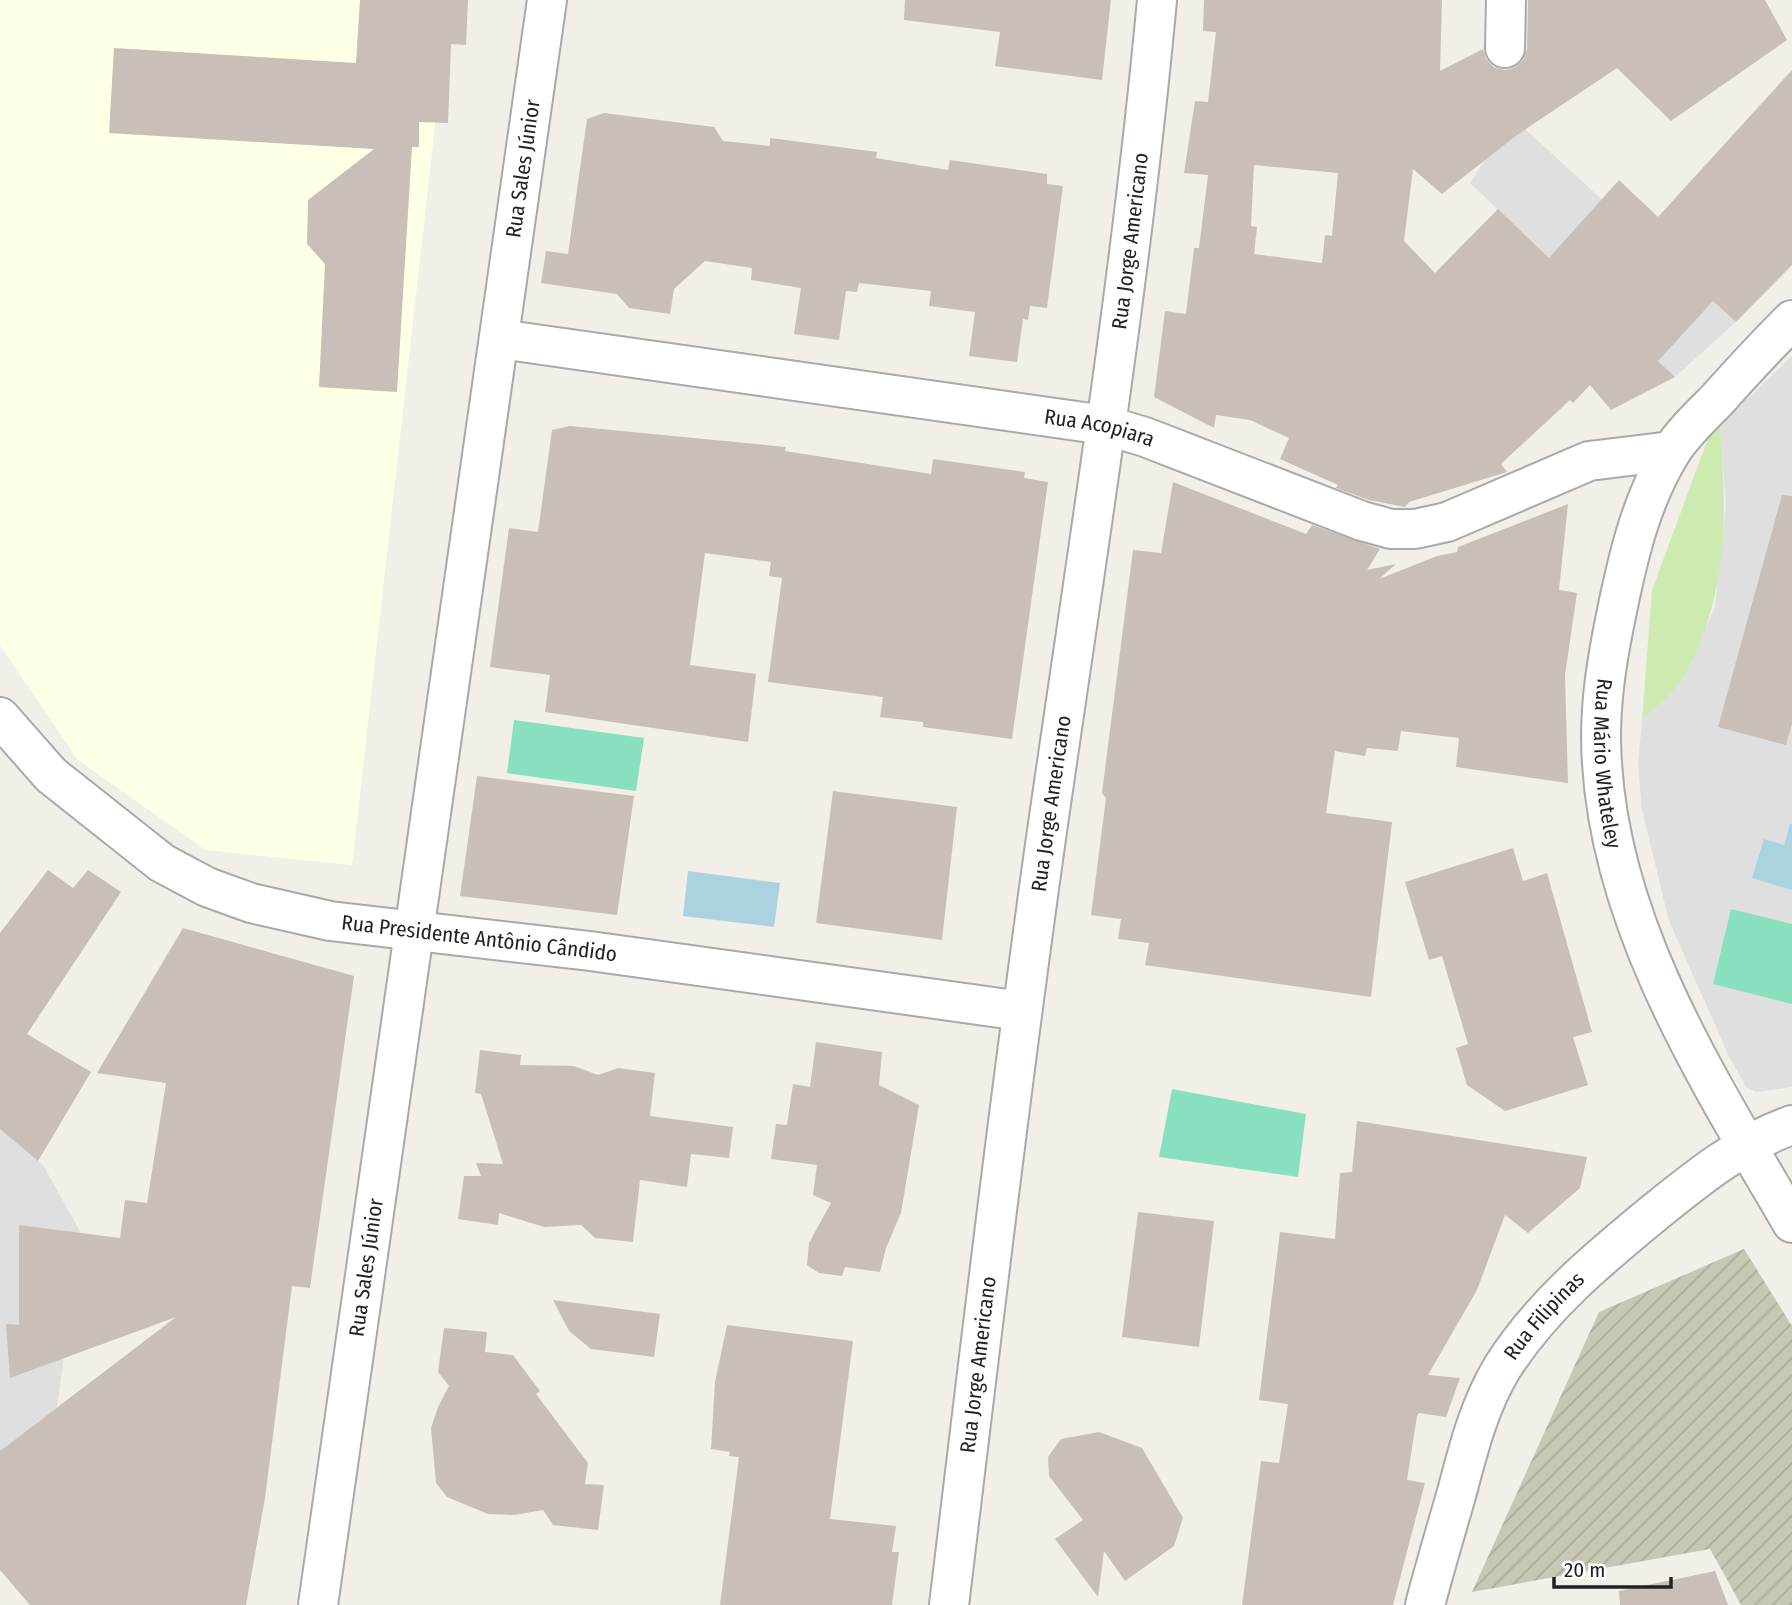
<svg xmlns="http://www.w3.org/2000/svg" width="1792" height="1605" font-family="'Fira Sans Condensed',sans-serif">
<defs>
<pattern id="construction-furrows" width="10" height="10" patternUnits="userSpaceOnUse" patternTransform="scale(1.75)"><rect width="10" height="10" fill="#c7c7b4"/><path d="M-1 1l2-2M0 10L10 0M9 11l2-2" fill="none" stroke="#abab9a"/></pattern>
</defs>
<rect width="100%" height="100%" fill="#f2efe9"/>
<path fill="#e0dfdf" d="M 1525,129 L 1736,322 L 1675,377 L 1470,183 L 1485,160 Z
M 1792,356 L 1792,1087 L 1756,1092 L 1746,1087 L 1728,1054 L 1669,921 L 1642,810 L 1638,764 L 1642,720 L 1682,679 L 1715,607 L 1726,504 L 1720,425 Z
M 0,1129 L 43,1165 L 81,1233 L 57,1407 L 0,1451 Z"/>
<path fill="#ffffe5" d="M 0,0 L 449,0 L 352,865 L 206,850 L 78,760 L 0,645 Z"/>
<path fill="url(#construction-furrows)" d="M 1744,1249 L 1792,1326 L 1792,1605 L 1741,1605 L 1710,1549 L 1472,1592 L 1599,1312 Z"/>
<path fill="#cdebb0" d="M 1720,425 C 1727,513 1729,598 1683,677 C 1674,693 1655,707 1642,720 L 1652,590 L 1709,436 Z"/>
<path fill="#88e0be" d="M 514,720 L 644,738 L 636,791 L 507,773 Z
M 1731,909 L 1792,924 L 1792,1004 L 1713,984 Z
M 1172,1089 L 1306,1114 L 1298,1177 L 1159,1157 Z"/>
<path fill="#aad3df" d="M 1790,824 L 1792,824 L 1792,890 L 1752,878 L 1764,839 L 1784,845 Z
M 688,871 L 780,883 L 774,927 L 683,916 Z"/>
<path fill="#c7bfb8" fill-rule="evenodd" d="M 360,0 L 468,0 L 466,45 L 451,44 L 448,123 L 419,122 L 419,147 L 412,147 L 397,392 L 319,387 L 325,264 L 307,244 L 308,200 L 374,149 L 109,133 L 114,48 L 356,63 Z
M 905,0 L 1111,0 L 1102,80 L 995,66 L 1000,32 L 904,20 Z
M 1204,0 L 1442,0 L 1440,71 L 1483,49 L 1486,59 L 1494,67 L 1505,70 L 1516,67 L 1523,60 L 1527,49 L 1528,0 L 1765,0 L 1787,40 L 1671,121 L 1617,68 L 1517,135 L 1442,194 L 1413,169 L 1404,241 L 1435,273 L 1498,209 L 1549,258 L 1619,180 L 1658,217 L 1792,70 L 1792,265 L 1736,322 L 1713,301 L 1658,361 L 1675,377 L 1611,410 L 1590,385 L 1573,403 L 1570,400 L 1501,464 L 1507,472 L 1409,502 L 1405,507 L 1369,500 L 1336,488 L 1338,485 L 1280,459 L 1289,438 L 1250,420 L 1216,415 L 1214,428 L 1154,397 L 1165,311 L 1186,314 L 1194,248 L 1199,248 L 1208,175 L 1184,173 L 1195,101 L 1208,102 L 1216,32 L 1203,31 ZM 1254,165 L 1338,173 L 1332,236 L 1325,235 L 1322,263 L 1254,254 L 1257,227 L 1251,226 Z
M 604,113 L 714,127 L 723,141 L 770,146 L 770,138 L 877,152 L 876,158 L 948,170 L 950,160 L 1047,174 L 1047,184 L 1063,186 L 1047,308 L 1030,306 L 1028,320 L 1023,319 L 1017,362 L 969,356 L 975,312 L 929,306 L 931,291 L 859,283 L 857,292 L 846,291 L 839,340 L 794,334 L 801,288 L 751,280 L 752,268 L 705,261 L 674,289 L 670,314 L 629,308 L 617,294 L 541,283 L 546,251 L 568,254 L 587,119 Z
M 570,426 L 786,447 L 785,451 L 931,474 L 933,459 L 1025,472 L 1024,478 L 1048,482 L 1012,739 L 923,727 L 923,722 L 880,717 L 883,697 L 768,682 L 782,578 L 769,576 L 771,562 L 705,553 L 690,665 L 756,674 L 748,742 L 545,712 L 550,675 L 490,667 L 509,528 L 538,532 L 552,430 Z
M 1173,482 L 1306,534 L 1312,525 L 1380,549 L 1367,570 L 1396,564 L 1379,579 L 1437,556 L 1457,552 L 1458,547 L 1568,504 L 1559,590 L 1577,593 L 1565,675 L 1568,783 L 1456,767 L 1459,738 L 1401,731 L 1398,751 L 1367,748 L 1365,756 L 1335,751 L 1326,813 L 1392,822 L 1371,997 L 1145,965 L 1149,943 L 1118,939 L 1121,919 L 1091,915 L 1106,798 L 1102,793 L 1133,550 L 1161,553 Z
M 1782,495 L 1792,496 L 1792,724 L 1786,745 L 1718,727 Z
M 477,776 L 634,796 L 617,915 L 460,896 Z
M 833,791 L 957,807 L 942,940 L 816,923 Z
M 1513,848 L 1523,881 L 1547,873 L 1592,1032 L 1573,1037 L 1588,1085 L 1505,1111 L 1467,1085 L 1456,1048 L 1468,1044 L 1442,956 L 1429,960 L 1405,882 Z
M 48,870 L 73,888 L 88,870 L 121,892 L 27,1034 L 91,1072 L 38,1161 L 0,1129 L 0,933 Z
M 183,928 L 354,976 L 310,1288 L 292,1286 L 265,1498 L 246,1605 L 30,1605 L 0,1570 L 0,1451 L 176,1317 L 10,1378 L 6,1324 L 19,1325 L 19,1225 L 120,1238 L 125,1200 L 147,1203 L 166,1083 L 97,1073 Z
M 816,1042 L 882,1052 L 879,1085 L 919,1105 L 901,1213 L 886,1248 L 880,1272 L 845,1267 L 842,1276 L 819,1273 L 807,1265 L 809,1243 L 831,1203 L 813,1195 L 817,1165 L 771,1159 L 776,1124 L 787,1125 L 793,1084 L 810,1087 Z
M 480,1050 L 521,1055 L 520,1065 L 574,1066 L 598,1075 L 618,1068 L 655,1073 L 650,1116 L 733,1127 L 729,1158 L 691,1154 L 687,1187 L 640,1180 L 633,1242 L 595,1238 L 581,1225 L 544,1227 L 499,1213 L 498,1225 L 458,1219 L 464,1176 L 481,1176 L 476,1163 L 503,1164 L 481,1094 L 475,1093 Z
M 1357,1121 L 1587,1157 L 1580,1188 L 1528,1233 L 1505,1215 L 1477,1290 L 1428,1375 L 1460,1378 L 1446,1417 L 1419,1413 L 1417,1416 L 1407,1480 L 1425,1483 L 1393,1605 L 1242,1605 L 1261,1461 L 1279,1463 L 1288,1404 L 1259,1400 L 1280,1232 L 1335,1239 L 1340,1173 L 1352,1172 Z
M 1138,1212 L 1214,1221 L 1199,1347 L 1122,1337 Z
M 553,1300 L 660,1314 L 654,1357 L 591,1349 L 569,1331 Z
M 727,1325 L 853,1341 L 830,1519 L 896,1526 L 892,1552 L 899,1552 L 892,1605 L 720,1605 L 739,1457 L 729,1456 L 730,1452 L 711,1449 L 715,1382 Z
M 444,1328 L 487,1332 L 485,1352 L 513,1355 L 540,1391 L 536,1394 L 588,1463 L 585,1484 L 604,1485 L 598,1530 L 553,1525 L 543,1510 L 514,1515 L 488,1514 L 447,1497 L 436,1483 L 431,1428 L 438,1407 L 449,1386 L 438,1372 Z
M 1099,1432 L 1142,1448 L 1183,1518 L 1174,1546 L 1125,1581 L 1104,1551 L 1098,1597 L 1055,1539 L 1083,1520 L 1049,1476 L 1048,1457 L 1061,1439 Z
M 1715,1571 L 1728,1605 L 1620,1605 L 1619,1591 Z"/>
<g fill="none" stroke-linecap="round" stroke-linejoin="round">
<g stroke="#a9a9a9" stroke-width="42">
<g id="minor">
<path d="M 1505,48 L 1506,0"/>
<path id="s1" d="M 1792,320 C 1766,346 1741,373 1716,401 C 1701,416 1682,434 1671,452 C 1642,499 1629,553 1618,606 C 1607,658 1598,710 1602,763 C 1612,931 1710,1082 1792,1223"/>
<path id="s2" d="M 500,339 L 1105,425 L 1145,437 L 1362,521 L 1391,529 L 1415,529 L 1447,522 L 1589,461 L 1671,451"/>
<path id="s3" d="M 0,717 L 51,775 L 162,863 L 207,887 L 251,903 L 330,921 L 590,951 L 1022,1011"/>
<path id="s4" d="M 318,1605 L 547,0"/>
<path id="s5" d="M 949,1605 C 980,1349 1010,1094 1046,838 C 1086,560 1131,281 1157,0"/>
<path id="s6" d="M 1425,1605 C 1435,1567 1446,1530 1457,1492 C 1468,1450 1479,1406 1502,1368 C 1541,1306 1598,1259 1654,1213 C 1696,1179 1740,1143 1792,1125"/>
</g>
</g>
<use href="#minor" stroke="#fff" stroke-width="38"/>
</g>
<g text-anchor="middle" stroke-width="5" stroke-linejoin="round" paint-order="stroke">
<g font-size="21" fill="#222" stroke="#fff">
<text dy="7" stroke="none"><textPath href="#s4" startOffset="1451">Rua Sales Júnior</textPath></text>
<text dy="7" stroke="none"><textPath href="#s5" startOffset="1376">Rua Jorge Americano</textPath></text>
<text dy="7" stroke="none"><textPath href="#s2" startOffset="606">Rua Acopiara</textPath></text>
<text dy="7" stroke="none"><textPath href="#s1" startOffset="502">Rua Mário Whateley</textPath></text>
<text dy="7" stroke="none"><textPath href="#s5" startOffset="808">Rua Jorge Americano</textPath></text>
<text dy="7" stroke="none"><textPath href="#s3" startOffset="548">Rua Presidente Antônio Cândido</textPath></text>
<text dy="7" stroke="none"><textPath href="#s4" startOffset="341">Rua Sales Júnior</textPath></text>
<text dy="7" stroke="none"><textPath href="#s6" startOffset="317">Rua Filipinas</textPath></text>
<text dy="7" stroke="none"><textPath href="#s5" startOffset="242">Rua Jorge Americano</textPath></text>
</g>
</g>
<path d="M1554 1577v10h117v-10" fill="none" stroke="#222222" stroke-width="3.5"/>
<text x="1564" y="1577" font-size="21" fill="#222222" stroke="#ffffff" stroke-width="5" paint-order="stroke">20 m</text>
</svg>
